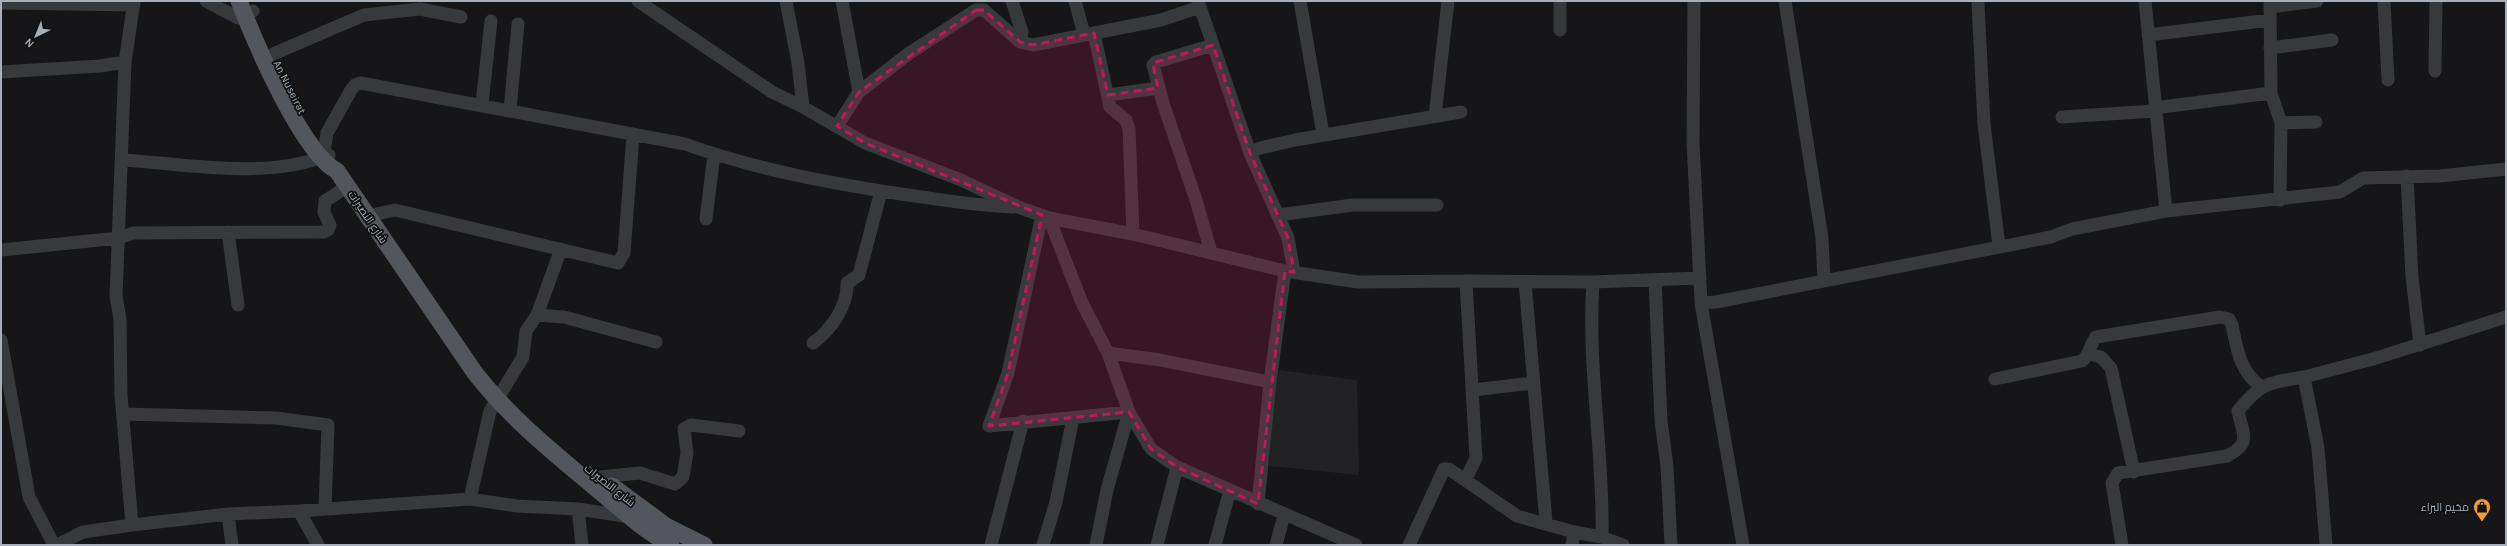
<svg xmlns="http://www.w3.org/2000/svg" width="2507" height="546" font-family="Karla,Cairo,sans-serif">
<rect width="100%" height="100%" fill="#161618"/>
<path fill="#222225" d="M 1279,370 L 1357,380 L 1359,475 L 1269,466 L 1274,394 Z"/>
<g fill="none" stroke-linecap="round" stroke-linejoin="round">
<path stroke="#37393d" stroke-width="13" d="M 206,1 L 238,18 L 253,11
M 638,1 L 772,92 L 803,107 L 865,143 L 961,180 L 1018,207 L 1049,218 L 1133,234 L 1285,271 L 1358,282 L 1466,281
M 786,1 L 798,63 L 803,107
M 842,1 L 859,92
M 1012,1 L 1022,32 L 1020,42
M 1075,1 L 1084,34
M 1198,1 L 1250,153 L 1288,238 L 1294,272
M 1300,1 L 1323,134
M 1694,1 L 1693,142 L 1701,303 L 1743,545
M 1785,1 L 1822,238 L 1824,281
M 2145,1 L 2166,211
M 2270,1 L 2271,93 L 2281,123 L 2280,200
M 2384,1 L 2388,80
M 1,3 L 134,5
M 1978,3 L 1984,124 L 1999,246
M 2270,7 L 2317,1
M 1560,30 L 1560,1
M 1094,33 L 1110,107 L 1126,120 L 1129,129 L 1133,234
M 2148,35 L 2270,20
M 2270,48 L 2332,40
M 273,54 L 364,15 L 420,9 L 461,17
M 2435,71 L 2436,1
M 1,72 L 100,66 L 125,62
M 1108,95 L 1158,88
M 482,104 L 491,21
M 2154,108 L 2271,93
M 510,110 L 518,24
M 1435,116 L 1448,1
M 2062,117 L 2155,111
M 2281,123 L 2316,122
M 837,126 L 859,92 L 908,54 L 976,10 L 984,10 L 1020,42 L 1033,45 L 1161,20 L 1200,7
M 325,146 L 327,133 L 351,90 L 355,85 L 361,83 L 685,144 C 754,169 829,183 901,194 C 938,199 975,206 1013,207
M 1250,153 L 1260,148 L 1295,140 L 1461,112
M 123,160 C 189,164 265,180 329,155
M 2407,176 L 2412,277 L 2420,345
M 1042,215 L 1008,373 L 989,426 L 1129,412 L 1107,490 L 1096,545
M 1278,215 L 1353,205 L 1437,205
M 368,216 L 395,210 L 618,263 L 624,253 L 633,135
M 1049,218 L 1082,303 L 1108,353 L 1129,412 L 1151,449 L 1177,467 L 1356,545
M 706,219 L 714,154
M 228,232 L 238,305
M 1,250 L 119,238 L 133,233 L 324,232 L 328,230 L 330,225 L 324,212 L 325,201 L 348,186
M 1211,252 L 1196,200 L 1163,103 L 1153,65 L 1156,62 L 1213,45
M 1655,280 L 1661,421 L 1667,466 L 1671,545
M 1525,282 L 1546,522
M 1593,282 C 1587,367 1604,452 1602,537
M 1701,303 L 1716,302 L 2051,237 L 2072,229 L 2166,211 L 2340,192 L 2363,178 L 2440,176 L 2506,169
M 537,315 L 561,249
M 1,340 L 29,497 L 54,545
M 813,343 C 831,330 848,306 847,283 L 859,275 L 881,191
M 1108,353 L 1160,360 L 1270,382
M 2089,354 L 2101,357 L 2111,368 L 2134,472
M 2304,377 L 2373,359 L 2506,317
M 1995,379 L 2082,361 C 2091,353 2089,346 2096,337 L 2220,317 L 2229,319 L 2232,325 C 2237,349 2240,373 2262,387
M 1473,390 L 1532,383
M 124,414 L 276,418 L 328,425 L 325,508
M 600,477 L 640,473 L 675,484 L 683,477 L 687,453 L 684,429 L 691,425 L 739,431
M 1466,479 L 1476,458 L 1466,281 L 1593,282 L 1700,278
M 470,499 L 490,411 L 523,357 L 526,331 L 537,315 L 564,317 L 656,342
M 1258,504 L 1270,382 L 1285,271
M 578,509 L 582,545
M 299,511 L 470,499 L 517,506 L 578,509 L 631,517
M 228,514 L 232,545
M 132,525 L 121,395 L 120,319 L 116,296 L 125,62 L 134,1
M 57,545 L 83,532 L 132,525 L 228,514 L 299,511 L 318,545
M 991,545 L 1023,421
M 1043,545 L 1056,502 L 1073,418
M 1157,545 L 1177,467
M 1215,545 L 1230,490
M 1276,545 L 1284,515
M 1409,545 L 1444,469 L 1449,469 L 1517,516 L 1574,532 L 1602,537 L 1623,545
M 1572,545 L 1574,532
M 2122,545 L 2112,483 L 2118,473 L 2227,456 C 2252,443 2243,435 2238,411 C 2262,382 2268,383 2304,377 L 2318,448 L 2326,545"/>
<path stroke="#53565c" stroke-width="17" d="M 239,1 C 254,40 302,153 337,171 L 475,373 C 511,419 554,453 598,490 C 621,509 644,531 671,545
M 612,486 L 666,526 L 704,545"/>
</g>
<path fill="#c2185b" fill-opacity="0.2" stroke="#c2185b" stroke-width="3" stroke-dasharray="8 5" stroke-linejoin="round" d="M 976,10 L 984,10 L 1020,42 L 1033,45 L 1094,33 L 1108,95 L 1158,88 L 1153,65 L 1156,62 L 1213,45 L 1250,153 L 1288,238 L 1294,272 L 1285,271 L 1258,504 L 1177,467 L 1151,449 L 1129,412 L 989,426 L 1008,373 L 1042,215 L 865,143 L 837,126 L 859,92 Z"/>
<defs>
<g id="shop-pin" transform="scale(0.9)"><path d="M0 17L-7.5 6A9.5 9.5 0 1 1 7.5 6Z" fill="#f09d36" stroke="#111113"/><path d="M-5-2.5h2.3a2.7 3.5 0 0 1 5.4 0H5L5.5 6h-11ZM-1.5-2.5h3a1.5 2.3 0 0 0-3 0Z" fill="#111"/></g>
</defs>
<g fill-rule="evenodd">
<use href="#shop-pin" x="2482" y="507"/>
</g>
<g text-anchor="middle" stroke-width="3.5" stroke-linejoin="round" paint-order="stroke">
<g font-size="11" fill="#a8afb8" stroke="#111113">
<text transform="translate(290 87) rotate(63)" y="4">An Nuseirat</text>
<text transform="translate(368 217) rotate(56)" y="4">شارع النصيرات</text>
<text transform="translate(610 485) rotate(38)" y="4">شارع النصيرات</text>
</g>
<g font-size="11" fill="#a8afb8" stroke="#111113" text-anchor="end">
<text x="2469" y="511">مخيم البراء</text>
</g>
</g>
<rect width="2507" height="546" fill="none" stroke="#a8afb8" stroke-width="4"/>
<g transform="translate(36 36) rotate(223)" stroke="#111113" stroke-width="3" paint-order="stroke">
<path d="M0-3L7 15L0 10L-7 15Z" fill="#a8afb8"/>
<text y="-6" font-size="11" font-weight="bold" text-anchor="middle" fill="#a8afb8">N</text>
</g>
</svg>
